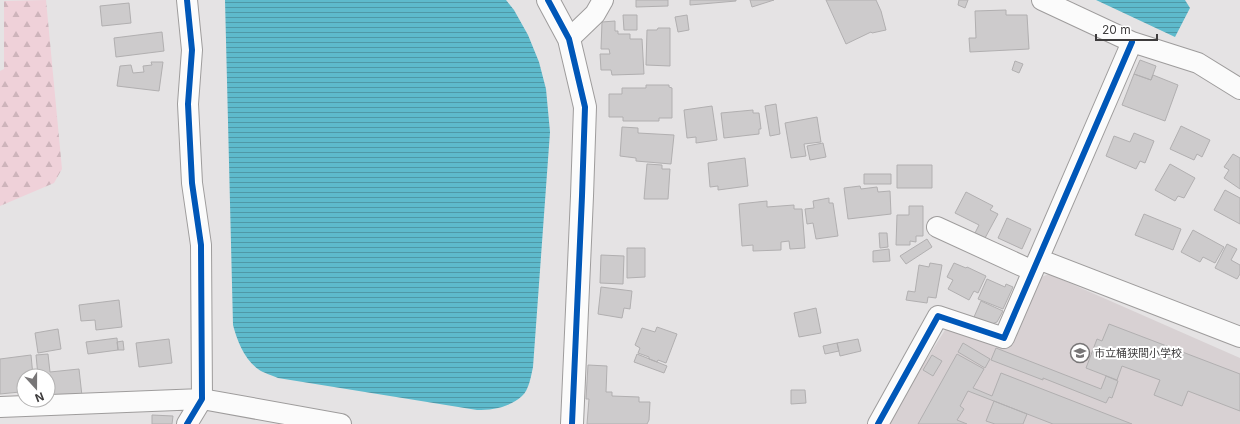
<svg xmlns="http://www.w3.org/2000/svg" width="1240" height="424" font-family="Inter,'Noto Sans JP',sans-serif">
<defs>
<pattern id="forest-firs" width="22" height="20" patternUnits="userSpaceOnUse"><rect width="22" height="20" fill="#efd1d9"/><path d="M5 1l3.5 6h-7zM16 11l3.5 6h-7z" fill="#ceb4bb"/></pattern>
<pattern id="water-rules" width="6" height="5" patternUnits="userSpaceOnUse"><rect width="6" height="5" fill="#5ebacc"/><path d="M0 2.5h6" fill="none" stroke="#4f98a7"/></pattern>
</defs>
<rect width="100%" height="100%" fill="#e5e3e4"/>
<path fill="#d8d1d3" d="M 1049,274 L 1240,358 L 1240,424 L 886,424 L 945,330 L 956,327 L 1008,348 L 1039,278 Z"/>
<path fill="url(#forest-firs)" d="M 46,0 L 62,169 L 54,183 L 0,206 L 0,71 L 4,69 L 4,1 Z"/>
<path fill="url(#water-rules)" d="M 225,0 L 506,0 L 514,10 L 528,35 L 539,62 L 546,89 L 550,132 L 533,367 C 531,376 529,390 522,396 C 510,407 493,410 477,410 L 278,378 C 272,375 263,373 258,369 C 244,359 237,340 233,325 Z
M 1096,0 L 1185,0 L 1190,8 L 1175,37 Z"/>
<path fill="#cdcbcc" stroke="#b1afb0" d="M 636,0 L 668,0 L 668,6 L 636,7 Z
M 690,0 L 736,0 L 736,1 L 690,5 Z
M 750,0 L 774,0 L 752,7 Z
M 826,0 L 876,0 L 881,11 L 886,30 L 872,33 L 871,32 L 846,44 Z
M 959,0 L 968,0 L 965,8 L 958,5 Z
M 129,3 L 131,23 L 102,26 L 100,6 Z
M 1006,10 L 1006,15 L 1027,15 L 1029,49 L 970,52 L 969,38 L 976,38 L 975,11 Z
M 623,15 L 637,15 L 637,30 L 624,30 Z
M 687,15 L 689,30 L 678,32 L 675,17 Z
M 615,21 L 615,31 L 618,31 L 618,34 L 630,34 L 630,39 L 642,39 L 644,74 L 612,75 L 611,70 L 601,70 L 600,54 L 610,54 L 609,49 L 601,49 L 602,22 Z
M 658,28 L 670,28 L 670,66 L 646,65 L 647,30 L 657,30 Z
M 162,32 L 164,51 L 116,57 L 114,38 Z
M 1140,60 L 1156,66 L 1151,80 L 1134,74 Z
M 1015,61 L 1023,64 L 1019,73 L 1012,70 Z
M 151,62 L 163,62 L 159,91 L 117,86 L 120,66 L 131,65 L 133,73 L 144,72 L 143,66 L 152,65 Z
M 1134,74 L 1151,80 L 1153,75 L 1178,85 L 1165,121 L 1122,105 Z
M 646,85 L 669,85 L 669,87 L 672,88 L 672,118 L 659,118 L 659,121 L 623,121 L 623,117 L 609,117 L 609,94 L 622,94 L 622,88 L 646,88 Z
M 776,104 L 780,134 L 770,136 L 765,106 Z
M 712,106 L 717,140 L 696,143 L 696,137 L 687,138 L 684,110 Z
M 753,110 L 753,113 L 759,113 L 761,129 L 759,129 L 759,134 L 724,138 L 721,113 Z
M 817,117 L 821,142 L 804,144 L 806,156 L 791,158 L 785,123 Z
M 1181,126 L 1210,140 L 1202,157 L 1197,154 L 1194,160 L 1170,149 Z
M 622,127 L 638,128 L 638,133 L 674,135 L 671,164 L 636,161 L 636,158 L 620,156 Z
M 1134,133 L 1154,141 L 1145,163 L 1140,161 L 1136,169 L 1106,156 L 1114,136 L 1130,142 Z
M 823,143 L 826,157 L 810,160 L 807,146 Z
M 1233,154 L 1240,158 L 1240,189 L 1224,178 L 1229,170 L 1224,167 Z
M 745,158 L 748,186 L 718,190 L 718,186 L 710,187 L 708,163 Z
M 647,164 L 662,165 L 662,169 L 670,169 L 668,199 L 644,199 Z
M 1170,164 L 1195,178 L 1184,198 L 1178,196 L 1175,201 L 1155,190 Z
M 897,165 L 932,165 L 932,188 L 897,188 Z
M 864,174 L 891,174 L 891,184 L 864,184 Z
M 860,186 L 861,189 L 877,187 L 878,192 L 890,191 L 891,214 L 848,219 L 844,188 Z
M 1225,190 L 1240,198 L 1240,224 L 1214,210 Z
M 966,192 L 993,206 L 990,210 L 998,214 L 985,238 L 975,233 L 979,225 L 955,213 Z
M 829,198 L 829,203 L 833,203 L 838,236 L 816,239 L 813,223 L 807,224 L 805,209 L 814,208 L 813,201 Z
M 767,201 L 767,207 L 794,205 L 794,209 L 802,209 L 805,248 L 790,249 L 789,241 L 781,242 L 781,250 L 753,251 L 753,245 L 742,246 L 739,204 Z
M 909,206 L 923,206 L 923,236 L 916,236 L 916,242 L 910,241 L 910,245 L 896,245 L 897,215 L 909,215 Z
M 1144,214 L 1181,229 L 1173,250 L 1135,235 Z
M 1007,218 L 1031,229 L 1022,249 L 998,238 Z
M 1193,230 L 1224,247 L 1215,263 L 1203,257 L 1200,262 L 1181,252 Z
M 879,233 L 887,233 L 888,247 L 880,248 Z
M 927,239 L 932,247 L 906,264 L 900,256 Z
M 1227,244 L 1237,249 L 1231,260 L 1240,265 L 1240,274 L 1237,279 L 1215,268 Z
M 627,248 L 645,248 L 645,277 L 627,278 Z
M 889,249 L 890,261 L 873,262 L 873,251 Z
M 601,255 L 624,256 L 623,284 L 600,283 Z
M 930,263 L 942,265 L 936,298 L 928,297 L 927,303 L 906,300 L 908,291 L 915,292 L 919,265 L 929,267 Z
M 954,263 L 966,268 L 967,267 L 986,276 L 978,293 L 974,291 L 969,300 L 948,289 L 953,280 L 947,277 Z
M 987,279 L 1005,287 L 1006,284 L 1013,287 L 1003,309 L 978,299 Z
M 601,287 L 632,291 L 630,309 L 624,308 L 622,318 L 598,314 Z
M 119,300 L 122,327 L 96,330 L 95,320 L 81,321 L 79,305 Z
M 981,301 L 1003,311 L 997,322 L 992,324 L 974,317 Z
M 816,308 L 821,333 L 799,337 L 794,313 Z
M 1109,324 L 1240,374 L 1240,411 L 1188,391 L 1182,406 L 1154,395 L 1160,380 L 1122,366 L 1117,380 L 1086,368 L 1097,339 L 1102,341 Z
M 657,327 L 677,334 L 666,363 L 658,360 L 657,362 L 649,359 L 649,357 L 638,353 L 640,348 L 635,345 L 642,328 L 655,332 Z
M 58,329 L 61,349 L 38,353 L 35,333 Z
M 117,338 L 118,350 L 88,354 L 86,342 Z
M 169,339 L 172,363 L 139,367 L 136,343 Z
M 858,339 L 861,351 L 840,356 L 837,343 Z
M 123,341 L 124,350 L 118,350 L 117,342 Z
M 837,343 L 839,351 L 825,354 L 823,346 Z
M 963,343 L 990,359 L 985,368 L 958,352 Z
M 996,348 L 1101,389 L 1106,376 L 1118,381 L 1112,398 L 1109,397 L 1106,403 L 1043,378 L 1043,380 L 991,360 Z
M 48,354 L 50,372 L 79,369 L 82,396 L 48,399 L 48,376 L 38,376 L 36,355 Z
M 637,354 L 667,366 L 664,373 L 634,362 Z
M 957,354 L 984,369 L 973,388 L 992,396 L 1001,373 L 1132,424 L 1053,424 L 968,391 L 960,406 L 964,409 L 957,420 L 967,424 L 918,424 Z
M 31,355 L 33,376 L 24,376 L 24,387 L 20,388 L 20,392 L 0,394 L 0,359 Z
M 932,355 L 942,361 L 933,376 L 923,370 Z
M 588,365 L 607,366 L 606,392 L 612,392 L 612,396 L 639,397 L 639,402 L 650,402 L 649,420 L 647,424 L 587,424 L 589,399 L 586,399 Z
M 791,390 L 805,390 L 806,403 L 791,404 Z
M 994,401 L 1027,414 L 1023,424 L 995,424 L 986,421 Z
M 152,415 L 173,416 L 172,424 L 152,424 Z"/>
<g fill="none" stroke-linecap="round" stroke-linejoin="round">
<g stroke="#9e9c9c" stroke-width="22">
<path id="street" d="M 1042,0 L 1132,42 L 1198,63 L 1240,89
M 569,39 L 595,14 L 603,0
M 937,227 L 1033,271
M 1038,259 L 1240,337
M 0,407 L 202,399 L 341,424
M 187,424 L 202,399 L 201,245 L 192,183 L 188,104 L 192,50 L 187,0
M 878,424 L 938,316 L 1004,338 L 1132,42"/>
</g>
<g stroke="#9e9c9c" stroke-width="24">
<path id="secondary" d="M 548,0 L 569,39 L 585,107 L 582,196 L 572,424"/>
</g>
<use href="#street" stroke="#fbfbfb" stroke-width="20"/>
<use href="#secondary" stroke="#fbfbfb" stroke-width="22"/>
<g stroke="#fff" stroke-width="8">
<path id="cycleway" d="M 548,0 L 569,39 L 585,107 L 582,196 L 572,424
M 187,424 L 202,399 L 201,245 L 192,183 L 188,104 L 192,50 L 187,0
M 878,424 L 938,316 L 1004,338 L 1132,42"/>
</g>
<use href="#cycleway" stroke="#0057b8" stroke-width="6"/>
</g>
<defs>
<g id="school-ring" transform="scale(1)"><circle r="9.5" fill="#fff" stroke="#787677" stroke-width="1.5"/><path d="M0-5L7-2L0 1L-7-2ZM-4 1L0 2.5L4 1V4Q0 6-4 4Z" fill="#787677"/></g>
</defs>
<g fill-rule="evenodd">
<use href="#school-ring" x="1080" y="353"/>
</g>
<g text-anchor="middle" stroke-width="4" stroke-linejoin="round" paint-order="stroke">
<g font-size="11" fill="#3e3c3d" stroke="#fff" text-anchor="start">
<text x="1094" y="357">市立桶狭間小学校</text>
</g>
</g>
<g transform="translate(36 388) rotate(159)"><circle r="19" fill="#ffffff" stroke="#b2b1b1"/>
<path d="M0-3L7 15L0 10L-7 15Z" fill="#787677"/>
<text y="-6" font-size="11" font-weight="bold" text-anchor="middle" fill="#3e3c3d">N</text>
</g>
<path d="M1096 34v6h61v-6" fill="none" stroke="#3e3c3d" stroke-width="2"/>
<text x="1102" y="34" font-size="12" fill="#3e3c3d" stroke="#ffffff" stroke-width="3" paint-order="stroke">20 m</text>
</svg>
